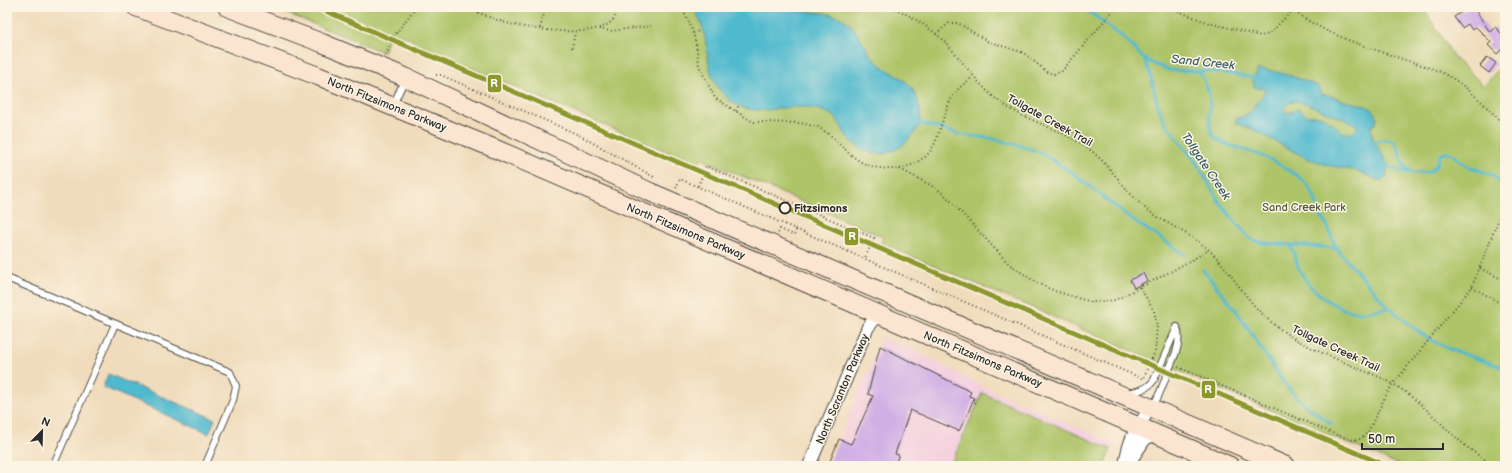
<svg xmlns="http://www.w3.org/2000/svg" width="1512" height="473" font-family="'Balsamiq Sans',sans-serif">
<rect width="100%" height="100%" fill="#fcf5e5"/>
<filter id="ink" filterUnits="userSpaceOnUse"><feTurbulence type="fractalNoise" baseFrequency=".025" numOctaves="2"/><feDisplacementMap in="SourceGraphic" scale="8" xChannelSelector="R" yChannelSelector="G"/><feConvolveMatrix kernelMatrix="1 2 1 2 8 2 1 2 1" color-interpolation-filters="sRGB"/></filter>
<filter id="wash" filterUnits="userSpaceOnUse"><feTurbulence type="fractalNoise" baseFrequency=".012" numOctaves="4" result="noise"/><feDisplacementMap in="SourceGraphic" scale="16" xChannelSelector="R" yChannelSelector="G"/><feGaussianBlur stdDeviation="0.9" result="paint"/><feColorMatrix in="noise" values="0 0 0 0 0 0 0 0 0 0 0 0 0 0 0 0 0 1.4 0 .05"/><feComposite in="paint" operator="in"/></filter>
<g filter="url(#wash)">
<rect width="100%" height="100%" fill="#f0dcbb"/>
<path fill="#f4cfde" d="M 882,337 L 909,348 L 984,387 L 1114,443 L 1104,466 L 828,466 Z"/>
<path fill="#aec469" stroke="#6c784a" d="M 271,7 L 1423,7 L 1455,59 L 1484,86 L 1505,61 L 1505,466 L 1401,466 L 881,243 L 883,237 L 870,231 L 702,159 L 698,165 L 424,48 C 413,40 405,34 391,34 L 383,52 Z
M 982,393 L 1111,449 L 1104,466 L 950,466 Z"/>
<path fill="#50b9ce" stroke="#3e727c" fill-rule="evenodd" d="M 693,7 L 781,7 C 801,15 825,8 845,20 C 858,29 864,47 874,59 C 882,69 896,73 906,82 C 917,91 922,109 920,123 C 919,129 912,136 908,140 C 900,149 888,154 876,154 C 863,152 851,143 844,132 C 841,127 839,121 835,117 C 829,112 817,109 809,108 C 779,102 751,124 723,94 C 706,77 709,51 703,29 C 701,21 697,14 693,7 Z
M 1258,69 C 1279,71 1298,78 1318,86 L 1321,94 C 1329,95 1335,97 1342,100 C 1353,104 1374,103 1377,117 L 1376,123 L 1371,126 C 1372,132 1372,139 1376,144 C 1383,156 1392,166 1384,180 L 1377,180 L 1358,171 L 1331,166 L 1306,158 L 1254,130 L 1236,123 L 1236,119 C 1255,113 1254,106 1265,92 L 1264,89 L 1254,87 L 1253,80 ZM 1293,101 L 1305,103 L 1350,122 L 1356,124 L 1357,128 L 1352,133 L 1344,133 L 1336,127 L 1334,124 L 1325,118 L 1319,116 L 1308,116 L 1298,109 L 1289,113 L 1285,112 L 1284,107 Z
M 108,374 L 215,419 L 209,434 L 103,387 Z"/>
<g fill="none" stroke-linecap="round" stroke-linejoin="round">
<path stroke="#50b9ce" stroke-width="3" d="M 1083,7 L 1120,35 L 1131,45 L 1144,59 L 1154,64 L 1170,70 L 1217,72 L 1257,78
M 1144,59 L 1150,73 L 1157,103 L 1165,123 L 1196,162 L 1220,203 L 1249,238 L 1255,241 L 1264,243 L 1336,248
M 1199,72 C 1206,82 1210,92 1210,105 C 1210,116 1208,126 1213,136 L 1223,143 L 1260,155 L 1275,162 L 1298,176 L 1308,185 L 1314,196 L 1319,212 L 1328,227 L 1336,248 L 1389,308 L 1426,337 L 1449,349 L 1505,368
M 920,123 L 962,135 L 989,138 L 1006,142 L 1022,146 L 1041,153 L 1073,173 L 1132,220 L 1162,239 L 1185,255
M 1372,143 L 1388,139 L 1394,141 L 1399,150 L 1403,165 L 1411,172
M 1384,163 C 1397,173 1415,174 1430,172 L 1436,166 L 1440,155 L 1447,152 L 1452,154 L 1467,166 L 1493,175 L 1505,188
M 1290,245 C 1296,254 1295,262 1300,271 C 1309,290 1336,311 1358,312 C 1368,312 1379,309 1389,308
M 1203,270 L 1236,310 L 1283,382 L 1302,403 L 1332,424"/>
</g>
<g id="blocks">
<path fill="#d1b0e5" d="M 1469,7 L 1473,7 L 1490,32 L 1495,27 L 1505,37 L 1505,46 L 1497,54 L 1488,45 L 1491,42 L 1476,27 L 1472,30 L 1468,24 L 1462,28 L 1454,17 Z
M 1487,57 L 1496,63 L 1489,73 L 1480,66 Z
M 1143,273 L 1147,281 L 1134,288 L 1130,280 Z
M 880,346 L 971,392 L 969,396 L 974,398 L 967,415 L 959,431 L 910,410 L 895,454 L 899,455 L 894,466 L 828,466 L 839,439 L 851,444 L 873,396 L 868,394 Z"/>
</g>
</g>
<g filter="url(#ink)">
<use href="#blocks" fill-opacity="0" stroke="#494641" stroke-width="1"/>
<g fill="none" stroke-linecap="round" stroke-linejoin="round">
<g stroke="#494641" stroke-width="8">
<path id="service" d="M 393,105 L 405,79
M 7,278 L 230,372 L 236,386 L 233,400 L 205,466
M 1128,393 C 1138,391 1148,389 1154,380 L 1177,327
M 1153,406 C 1160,395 1163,384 1168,372 C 1174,357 1182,344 1177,327
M 53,466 L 115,324"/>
</g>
<g stroke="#494641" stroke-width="14">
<path id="minor" d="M 809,466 L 868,327 L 879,314
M 1125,466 C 1128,440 1136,429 1151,407
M 1127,466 L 1145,439 L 1155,434"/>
</g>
<g stroke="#494641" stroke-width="20">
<path id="secondary" d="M 136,7 L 318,76 L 498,150 L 1230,466
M 227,7 L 322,43 L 405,77 L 650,192 L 1286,466"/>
</g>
<path stroke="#494641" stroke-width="2" stroke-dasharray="1 3" stroke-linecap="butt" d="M 467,7 C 481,14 495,20 510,24 C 529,29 622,44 616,7
M 681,7 L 690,24 L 696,43 L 699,66 L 715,98 L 753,122 L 801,123 L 818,127 L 830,135 L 851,155 L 861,162 L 873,167 L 888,169 L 900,169 L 914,164 L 925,157 L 930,152 L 935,143 L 946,111 L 952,97 L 960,87 L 973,77
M 891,7 C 910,15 928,26 943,40 C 963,60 977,85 1000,102 C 1028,122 1062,129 1089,149 C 1111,166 1124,190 1145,208 C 1166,225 1193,234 1212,253 C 1233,274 1246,301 1270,321 C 1296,344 1330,356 1362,370 C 1372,374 1383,378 1393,384 C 1422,401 1441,426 1467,447 C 1476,454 1485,460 1495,466
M 1167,7 L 1209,23 L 1261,36 L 1269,34 L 1293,10
M 1289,7 C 1321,33 1361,45 1399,58 C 1414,63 1430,67 1445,74 C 1468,86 1486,107 1505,125
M 540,28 L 546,7
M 599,29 L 610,31 L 651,26
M 693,33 L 699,31
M 936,34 L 949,23 L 958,23 L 963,26 L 987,41 L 1024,53 L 1047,72 L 1054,74 L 1062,71 L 1116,7
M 572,48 L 575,32
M 386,55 L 394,36 L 416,7
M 436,75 L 441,75 L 579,135 L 654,177
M 736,111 L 739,105
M 900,169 L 934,187 L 946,196 L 1009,264 L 1037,283 L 1055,291 L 1084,300 L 1095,302 L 1115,300 L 1172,271 L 1209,250
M 698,186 L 706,166 L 874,238 L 865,258
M 676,188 L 680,179 L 1143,379 L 1155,352 L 1157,326 L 1154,311 L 1140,287
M 778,233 L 780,229 L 794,235 L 797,228
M 1480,268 L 1505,281
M 1472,287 L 1505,306
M 1178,367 L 1339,436 L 1353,440 L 1361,439 L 1368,432 L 1385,397 L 1393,384 L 1472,287 L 1505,203
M 975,403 L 976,399"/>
<use href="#service" stroke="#fff" stroke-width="6"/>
<use href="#minor" stroke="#fff" stroke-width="12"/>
<use href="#secondary" stroke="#fce5d0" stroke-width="18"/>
<g stroke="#fcf5e5" stroke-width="8">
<path id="rail-1" d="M 316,7 L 1387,466"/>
</g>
<use href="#rail-1" stroke="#8c982e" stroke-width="5"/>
</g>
</g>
<circle fill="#fcf5e5" stroke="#2b2b2b" stroke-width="2" cx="785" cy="208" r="5.5"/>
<g text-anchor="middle" stroke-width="3" stroke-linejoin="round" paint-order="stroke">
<g font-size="11" fill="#2b2b2b" stroke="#fcf5e5">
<text transform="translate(387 104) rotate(22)" y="4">North Fitzsimons Parkway</text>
<text transform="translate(1050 120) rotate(29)" y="4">Tollgate Creek Trail</text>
<text transform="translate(686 231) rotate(23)" y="4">North Fitzsimons Parkway</text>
<text transform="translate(1336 348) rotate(25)" y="4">Tollgate Creek Trail</text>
<text transform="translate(983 359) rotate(23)" y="4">North Fitzsimons Parkway</text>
<text transform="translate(842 389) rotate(-67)" y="4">North Scranton Parkway</text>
</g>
<g font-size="11" fill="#52593e" stroke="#fcf5e5">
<text x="1304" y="211">Sand Creek Park</text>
</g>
<g font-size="11" font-weight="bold" fill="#2b2b2b" stroke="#fcf5e5" text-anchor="start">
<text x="794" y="212">Fitzsimons</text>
</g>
<g font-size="12" font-style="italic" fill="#385d64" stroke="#fcf5e5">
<text transform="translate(1203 62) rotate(6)" y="4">Sand Creek</text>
<text transform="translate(1206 166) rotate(56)" y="4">Tollgate Creek</text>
</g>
</g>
<g stroke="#fcf5e5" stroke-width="1.5">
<rect x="487" y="74" width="15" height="19" rx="4" fill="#8c982e"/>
<rect x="844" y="227" width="15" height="19" rx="4" fill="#8c982e"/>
<rect x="1201" y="380" width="15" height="19" rx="4" fill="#8c982e"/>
</g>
<g font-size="11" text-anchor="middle" font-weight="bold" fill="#fff">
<text x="494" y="87">R</text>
<text x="852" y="240">R</text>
<text x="1208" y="393">R</text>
</g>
<rect width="1512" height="473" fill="none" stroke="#fcf5e5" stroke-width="24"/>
<g transform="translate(42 431) rotate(23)" stroke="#fcf5e5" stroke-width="3" paint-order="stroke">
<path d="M0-3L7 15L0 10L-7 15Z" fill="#2b2b2b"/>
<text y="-6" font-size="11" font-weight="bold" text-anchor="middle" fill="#2b2b2b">N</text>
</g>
<path d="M1362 443v6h81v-6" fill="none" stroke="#2b2b2b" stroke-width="2"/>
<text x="1368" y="443" font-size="12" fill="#2b2b2b" stroke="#fcf5e5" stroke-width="3" paint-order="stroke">50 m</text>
</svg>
